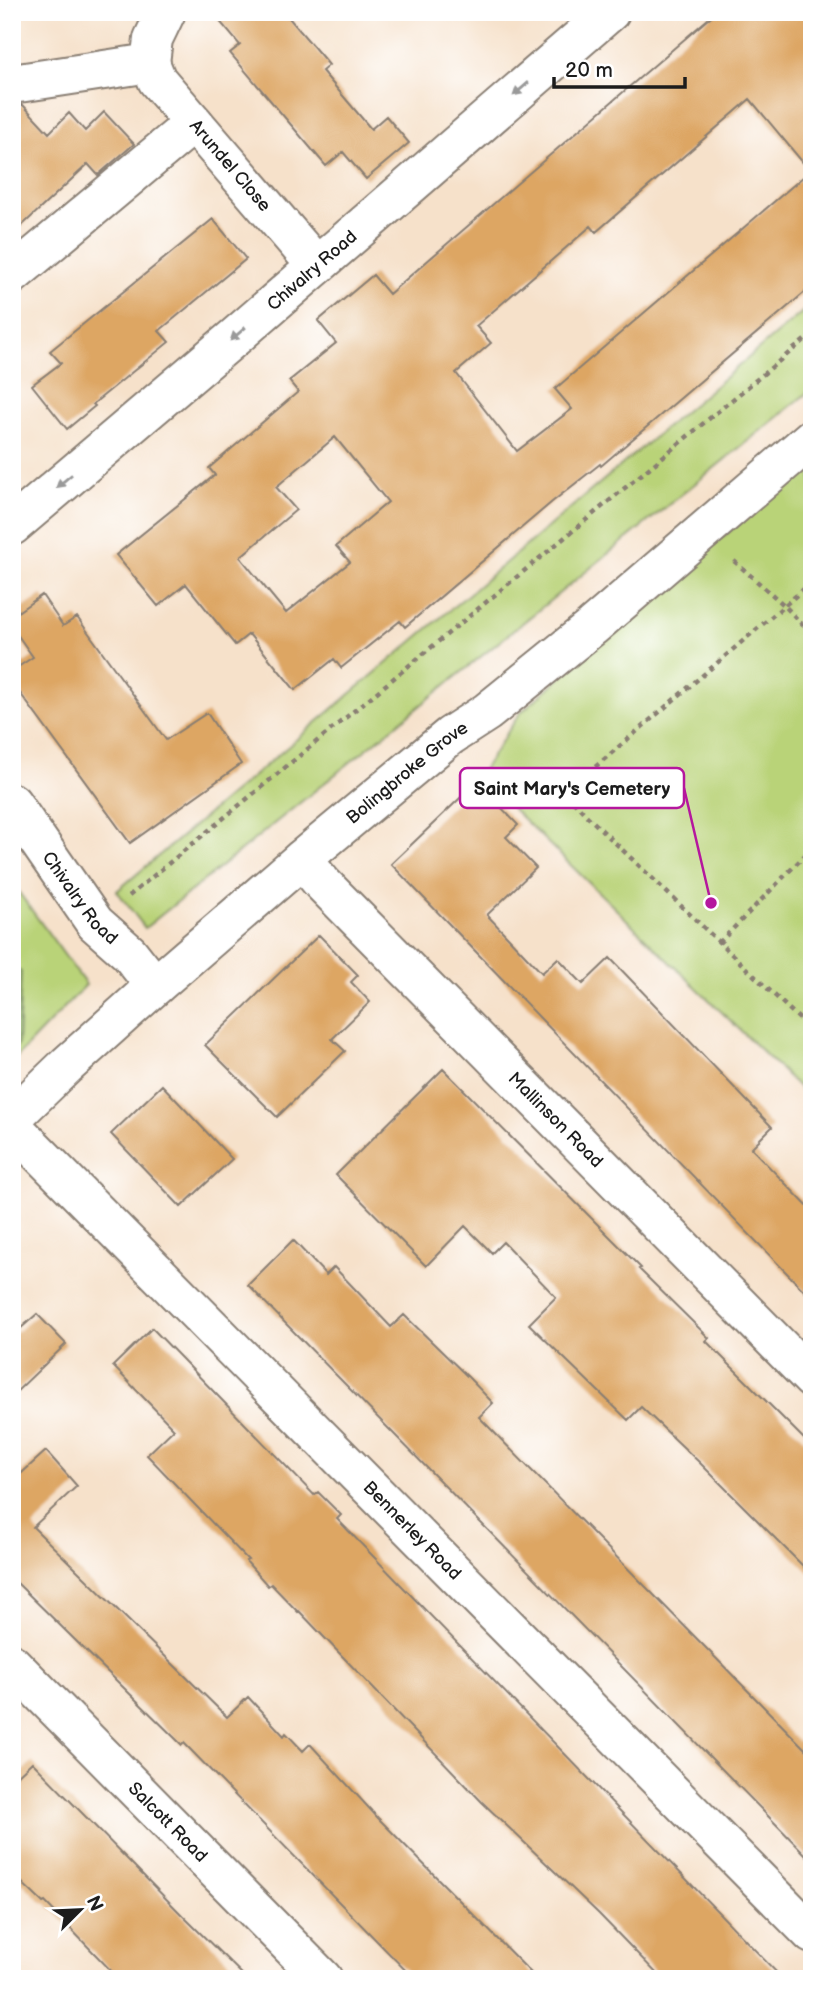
<svg xmlns="http://www.w3.org/2000/svg" width="824" height="1991" font-family="'Balsamiq Sans',sans-serif">
<rect width="100%" height="100%" fill="#fff"/>
<filter id="ink" filterUnits="userSpaceOnUse"><feTurbulence type="fractalNoise" baseFrequency=".0143" numOctaves="2"/><feDisplacementMap in="SourceGraphic" scale="14" xChannelSelector="R" yChannelSelector="G"/><feConvolveMatrix kernelMatrix="1 2 1 2 8 2 1 2 1" color-interpolation-filters="sRGB"/></filter>
<filter id="wash" filterUnits="userSpaceOnUse"><feTurbulence type="fractalNoise" baseFrequency=".00686" numOctaves="4" result="noise"/><feDisplacementMap in="SourceGraphic" scale="28" xChannelSelector="R" yChannelSelector="G"/><feGaussianBlur stdDeviation="1.57" result="paint"/><feColorMatrix in="noise" values="0 0 0 0 0 0 0 0 0 0 0 0 0 0 0 0 0 1.4 0 .05"/><feComposite in="paint" operator="in"/></filter>
<g filter="url(#wash)">
<rect width="100%" height="100%" fill="#f6e1ca"/>
<path fill="#b9d378" stroke="#6a784a" stroke-width="2" d="M 812,304 L 812,389 L 145,928 L 117,891 Z
M 812,463 L 812,1100 L 479,776 L 520,713 L 716,542 Z
M 12,883 L 86,985 L 12,1062 Z"/>
<path fill="#92b568" stroke="#576842" stroke-width="2" d="M 12,967 L 21,972 L 18,1044 L 12,1053 Z"/>
<g id="blocks">
<path fill="#dda664" fill-rule="evenodd" d="M 212,12 L 284,12 L 329,65 L 322,71 L 371,129 L 386,116 L 409,143 L 366,179 L 343,152 L 326,166 L 230,53 L 240,45 Z
M 716,12 L 812,12 L 812,286 L 601,466 L 600,464 L 552,502 L 405,627 L 400,621 L 341,668 L 334,659 L 295,690 L 249,634 L 235,645 L 186,584 L 158,606 L 116,555 L 215,475 L 209,468 L 298,392 L 289,381 L 336,343 L 318,321 L 373,275 L 389,294 ZM 750,99 L 810,171 L 555,389 L 572,409 L 517,451 L 456,373 L 491,343 L 476,326 L 591,226 L 596,232 ZM 335,437 L 388,502 L 336,546 L 350,562 L 286,613 L 240,557 L 296,510 L 276,487 Z
M 12,105 L 23,105 L 49,133 L 69,113 L 85,131 L 104,112 L 134,144 L 98,175 L 88,164 L 12,235 Z
M 213,219 L 246,259 L 159,331 L 169,342 L 93,404 L 95,406 L 67,429 L 32,385 L 61,363 L 50,351 Z
M 42,595 L 63,626 L 77,617 L 166,740 L 207,713 L 241,764 L 130,843 L 12,682 L 12,671 L 33,657 L 12,627 L 12,616 Z
M 477,782 L 518,825 L 506,837 L 536,868 L 487,915 L 542,973 L 558,958 L 583,984 L 610,958 L 772,1127 L 751,1148 L 812,1211 L 812,1299 L 391,864 Z
M 319,935 L 358,975 L 351,982 L 370,1002 L 332,1039 L 345,1051 L 277,1117 L 205,1045 Z
M 443,1069 L 641,1268 L 639,1269 L 709,1338 L 706,1341 L 812,1447 L 812,1575 L 700,1463 L 641,1407 L 628,1420 L 529,1324 L 556,1297 L 503,1242 L 492,1253 L 465,1226 L 426,1266 L 336,1175 Z
M 162,1085 L 232,1159 L 181,1207 L 111,1134 Z
M 293,1240 L 326,1275 L 334,1267 L 391,1327 L 404,1315 L 469,1378 L 493,1403 L 479,1417 L 812,1756 L 812,1861 L 248,1285 Z
M 37,1314 L 66,1344 L 12,1396 L 12,1336 Z
M 152,1328 L 314,1495 L 318,1492 L 341,1515 L 337,1519 L 783,1979 L 662,1979 L 599,1914 L 482,1802 L 299,1611 L 298,1612 L 271,1584 L 268,1586 L 246,1561 L 248,1560 L 147,1455 L 174,1429 L 113,1366 Z
M 46,1451 L 77,1486 L 33,1527 L 227,1717 L 248,1697 L 284,1736 L 286,1733 L 303,1751 L 310,1744 L 378,1818 L 537,1979 L 414,1979 L 184,1743 L 182,1745 L 12,1578 L 12,1482 Z
M 32,1762 L 185,1918 L 247,1979 L 119,1979 L 45,1902 L 43,1903 L 12,1873 L 12,1781 Z"/>
</g>
</g>
<g filter="url(#ink)">
<use href="#blocks" fill-opacity="0" stroke="#897e73" stroke-width="2"/>
<g fill="none" stroke-linecap="round" stroke-linejoin="round">
<g stroke="#897e73" stroke-width="42">
<g id="minor">
<path id="s1" d="M 150,63 L 157,80 L 316,265"/>
<path d="M 12,84 L 150,63 L 153,39 L 166,12"/>
<path d="M 12,275 L 194,123"/>
<path id="s2" d="M 12,526 L 236,336 L 610,12"/>
<path id="s3" d="M 12,803 L 95,923 L 129,953 L 155,986"/>
<path id="s4" d="M 302,859 L 322,883 L 812,1379"/>
<path id="s5" d="M 12,1118 L 67,1065 L 155,986 L 302,859 L 450,736 L 487,712 L 592,627 L 812,438"/>
<path id="s6" d="M 12,1126 L 812,1934"/>
<path id="s7" d="M 12,1664 L 323,1979"/>
</g>
</g>
<path stroke="#897e73" stroke-width="4.5" stroke-dasharray="5 5" stroke-linecap="butt" d="M 734,561 L 784,605 L 812,635
M 812,582 L 574,785 L 570,797 L 586,815 L 812,1031
M 129,896 L 812,334
M 719,943 L 812,848"/>
<use href="#minor" stroke="#fff" stroke-width="38"/>
</g>
<defs><path id="oneway-solid" d="M-6-.8H1V-3.2L6.5 0L1 3.2V.8H-6Z" transform="scale(1.75)"/></defs>
<g fill="#999">
<use href="#oneway-solid" transform="translate(521 89) rotate(139)"/>
<use href="#oneway-solid" transform="translate(238 334) rotate(139)"/>
<use href="#oneway-solid" transform="translate(64 481) rotate(140)"/>
</g>
</g>
<g text-anchor="middle" stroke-width="6" stroke-linejoin="round" paint-order="stroke">
<g font-size="18" fill="#1c1c1c" stroke="#fff">
<text dy="6" stroke="none"><textPath href="#s1" startOffset="131">Arundel Close</textPath></text>
<text dy="6" stroke="none"><textPath href="#s2" startOffset="394">Chivalry Road</textPath></text>
<text dy="6" stroke="none"><textPath href="#s5" startOffset="525">Bolingbroke Grove</textPath></text>
<text dy="6" stroke="none"><textPath href="#s3" startOffset="117">Chivalry Road</textPath></text>
<text dy="6" stroke="none"><textPath href="#s4" startOffset="364">Mallinson Road</textPath></text>
<text dy="6" stroke="none"><textPath href="#s6" startOffset="569">Bennerley Road</textPath></text>
<text dy="6" stroke="none"><textPath href="#s7" startOffset="222">Salcott Road</textPath></text>
</g>
</g>
<path fill="none" stroke="#b5179e" stroke-width="2.5" d="M711 903L684 788"/>
<circle fill="#b5179e" stroke="#fff" stroke-width="2.5" cx="711" cy="903" r="7"/>
<rect fill="#fff" stroke="#b5179e" stroke-width="2.5" x="460" y="768" width="224" height="40" rx="7"/>
<g font-size="19" text-anchor="middle" font-weight="bold" fill="#1c1c1c">
<text x="572" y="795">Saint Mary's Cemetery</text>
</g>
<rect width="824" height="1991" fill="none" stroke="#fff" stroke-width="42"/>
<g transform="translate(80 1910) rotate(66)" stroke="#ffffff" stroke-width="5" paint-order="stroke">
<path d="M0-5L12 26L0 18L-12 26Z" fill="#1c1c1c"/>
<text y="-10" font-size="19" font-weight="bold" text-anchor="middle" fill="#1c1c1c">N</text>
</g>
<path d="M554 77v10h131v-10" fill="none" stroke="#1c1c1c" stroke-width="3.5"/>
<text x="565" y="77" font-size="21" fill="#1c1c1c" stroke="#ffffff" stroke-width="5" paint-order="stroke">20 m</text>
</svg>
